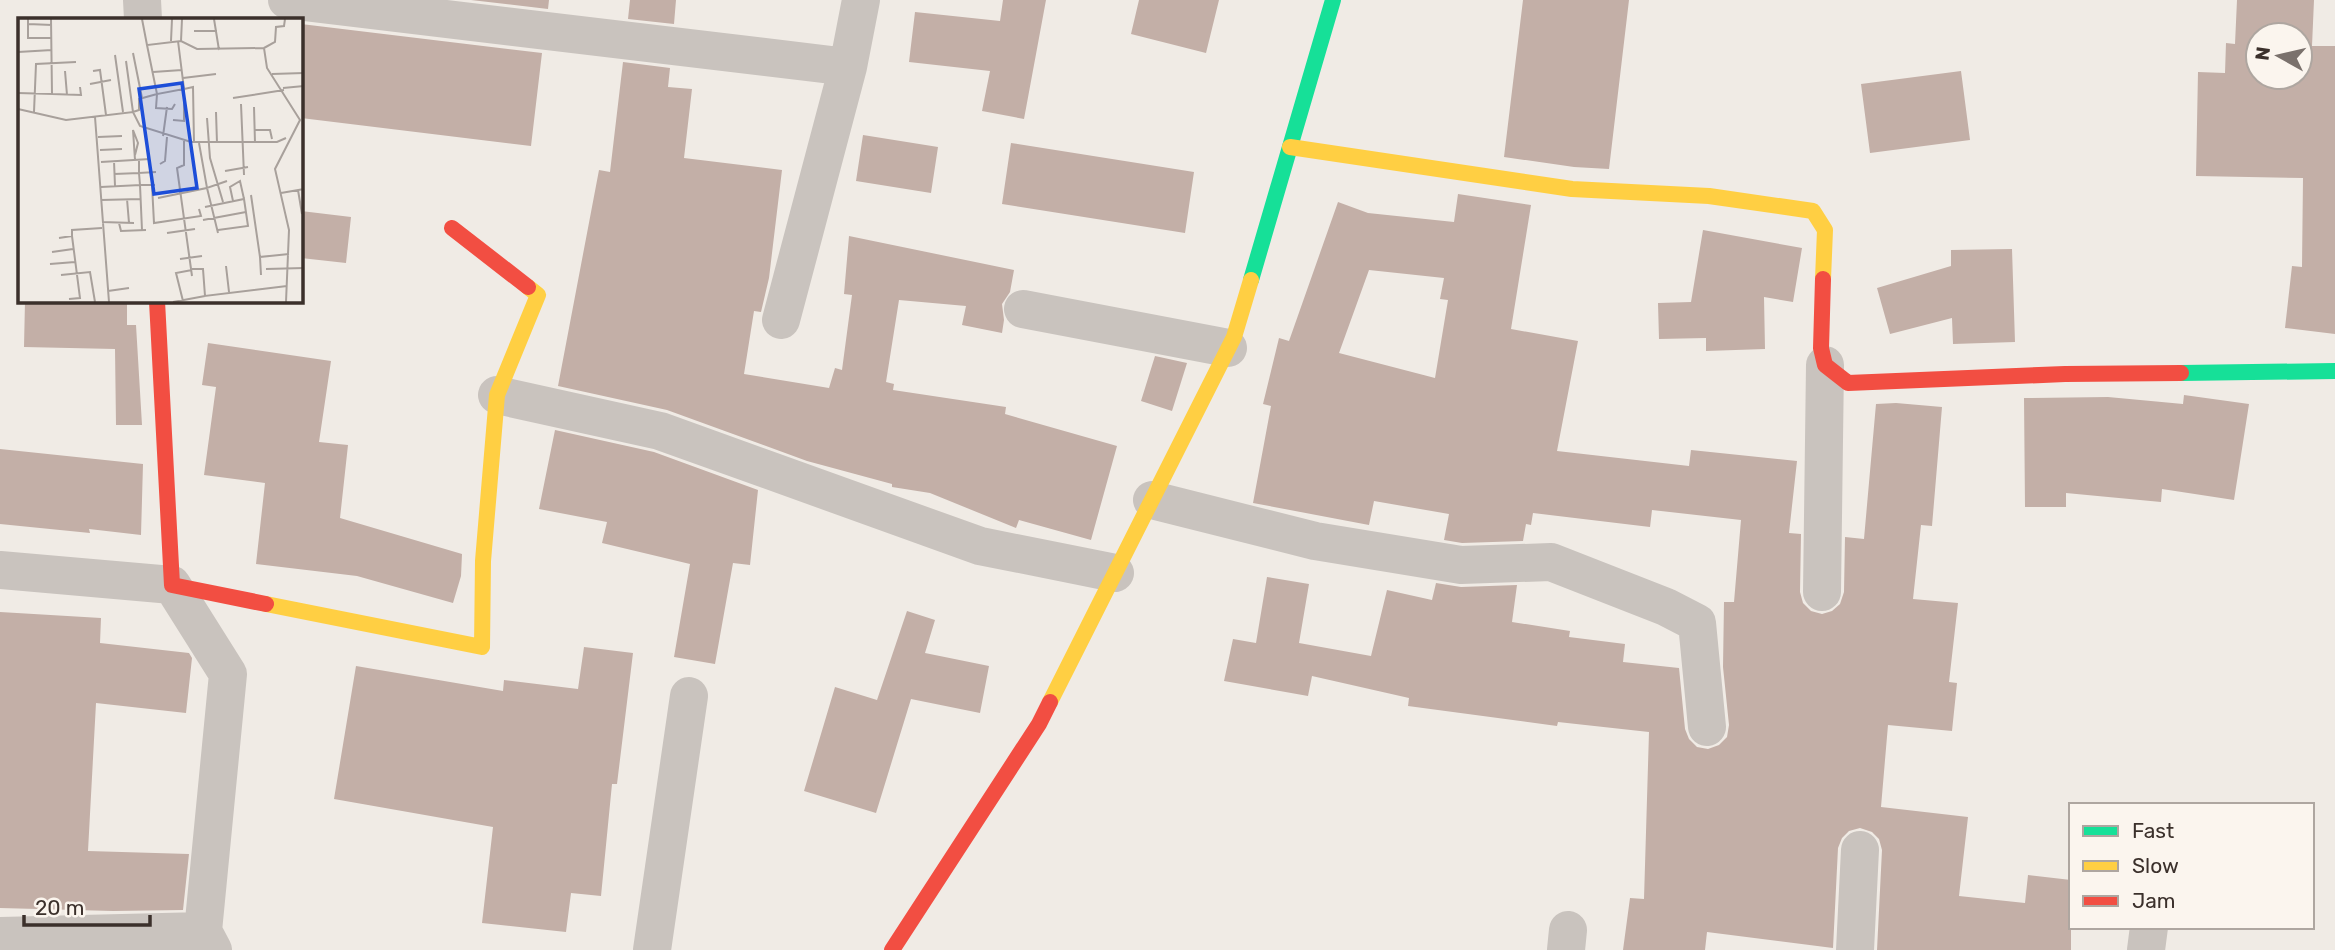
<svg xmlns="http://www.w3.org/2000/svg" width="2335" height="950" font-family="Rubik,sans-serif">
<rect width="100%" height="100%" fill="#f0ebe5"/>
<path fill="#c3afa7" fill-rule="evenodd" d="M 471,0 L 549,0 L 548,9 Z
M 630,0 L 676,0 L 674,24 L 628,19 Z
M 1003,0 L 1046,0 L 1024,119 L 982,111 L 990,71 L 909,62 L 915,12 L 1000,21 Z
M 1139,0 L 1219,0 L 1206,53 L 1131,34 Z
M 1523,0 L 1629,0 L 1609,169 L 1574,167 L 1504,157 Z
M 2237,0 L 2314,0 L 2312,46 L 2335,46 L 2335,334 L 2285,328 L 2292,266 L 2302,267 L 2303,178 L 2196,176 L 2198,72 L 2225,73 L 2226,43 L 2235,44 ZM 2258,35 L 2300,35 L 2300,77 L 2258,77 Z
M 301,24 L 542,53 L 531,146 L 301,118 Z
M 623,62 L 670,68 L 668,87 L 692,89 L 684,158 L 782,170 L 769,278 L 761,312 L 754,311 L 744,374 L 829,388 L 835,368 L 842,370 L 852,295 L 844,294 L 849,236 L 1014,270 L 1010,292 L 1002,304 L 1004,320 L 1002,333 L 962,325 L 966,306 L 899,300 L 886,382 L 894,384 L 893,390 L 1006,407 L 1005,414 L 1117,446 L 1091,540 L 1019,520 L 1016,528 L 930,493 L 892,487 L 892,484 L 807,461 L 667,410 L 558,386 L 599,170 L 610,172 Z
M 1961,71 L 1970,140 L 1870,153 L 1861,84 Z
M 863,135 L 938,147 L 931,193 L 856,181 Z
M 1011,143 L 1194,172 L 1185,233 L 1002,204 Z
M 1458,194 L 1531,205 L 1511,329 L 1578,341 L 1557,451 L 1689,466 L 1691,450 L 1797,461 L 1789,533 L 1801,534 L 1800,592 L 1803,603 L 1811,611 L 1822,614 L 1832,611 L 1840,604 L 1844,592 L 1845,537 L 1864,539 L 1876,404 L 1896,403 L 1942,407 L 1932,526 L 1921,525 L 1913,599 L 1958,603 L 1949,682 L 1957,683 L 1952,731 L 1888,725 L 1881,807 L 1968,817 L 1959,896 L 2025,903 L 2028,875 L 2071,880 L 2071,950 L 1877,950 L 1882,850 L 1879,839 L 1872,832 L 1860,828 L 1849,831 L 1842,838 L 1838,848 L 1833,948 L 1707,932 L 1705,950 L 1623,950 L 1630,898 L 1644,899 L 1649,732 L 1558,722 L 1557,726 L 1408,706 L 1409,698 L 1312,676 L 1308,696 L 1224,681 L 1233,639 L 1256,643 L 1267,577 L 1309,584 L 1299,643 L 1371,656 L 1387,590 L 1432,600 L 1436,583 L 1461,587 L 1517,585 L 1512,622 L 1570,631 L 1569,637 L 1625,644 L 1623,662 L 1679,668 L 1685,729 L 1689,739 L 1697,747 L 1708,749 L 1719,745 L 1727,737 L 1729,725 L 1723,667 L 1724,602 L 1734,602 L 1741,520 L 1652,510 L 1650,527 L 1533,513 L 1531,525 L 1526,524 L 1523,541 L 1462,543 L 1444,540 L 1449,514 L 1374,501 L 1369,525 L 1253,503 L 1271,406 L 1263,404 L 1279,338 L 1289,341 L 1338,202 L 1368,213 L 1454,222 ZM 1369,270 L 1444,278 L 1440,299 L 1448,300 L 1435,378 L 1339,353 Z
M 301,211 L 351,217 L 346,263 L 301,258 Z
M 1703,230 L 1802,248 L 1793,302 L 1764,297 L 1765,349 L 1706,351 L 1706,338 L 1659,339 L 1658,303 L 1691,302 Z
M 2012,249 L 2015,342 L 1953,344 L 1952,318 L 1890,334 L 1877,288 L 1951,266 L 1951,250 Z
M 25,301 L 127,301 L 127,325 L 136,325 L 142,425 L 116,425 L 115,349 L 24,347 Z
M 208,343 L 331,361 L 319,442 L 348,445 L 340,518 L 462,554 L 461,576 L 453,603 L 357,576 L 256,564 L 265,483 L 204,475 L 216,387 L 202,385 Z
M 1155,356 L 1187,363 L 1172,411 L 1141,401 Z
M 2184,395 L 2249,404 L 2234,500 L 2162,489 L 2161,502 L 2066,493 L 2066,507 L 2025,507 L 2024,398 L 2108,397 L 2183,404 Z
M 555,430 L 654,452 L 758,490 L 750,565 L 733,563 L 715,664 L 674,657 L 690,564 L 602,543 L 607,522 L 539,509 Z
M 0,449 L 143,464 L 141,535 L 89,529 L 90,533 L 0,524 Z
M 907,611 L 935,620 L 925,653 L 989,666 L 980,713 L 911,699 L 876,813 L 804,791 L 835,687 L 877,700 Z
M 0,612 L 101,618 L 100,643 L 189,653 L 192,658 L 186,713 L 96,703 L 88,851 L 189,854 L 183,910 L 113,911 L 0,908 Z
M 584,647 L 633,653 L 617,784 L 612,784 L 601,896 L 571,893 L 566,932 L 482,923 L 493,827 L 334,799 L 356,666 L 503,691 L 504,680 L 578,689 Z"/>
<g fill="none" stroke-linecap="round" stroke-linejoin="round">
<path stroke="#c9c3be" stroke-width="38" d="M 142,0 L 143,19
M 287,0 L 848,67 L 781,320
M 848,67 L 861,0
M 1023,309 L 1228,348
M 497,395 L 660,431 L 980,546 L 1115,573
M 1152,500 L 1315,541 L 1461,565 L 1551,562 L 1666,607 L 1697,623 L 1707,727
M 0,570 L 172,585 L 228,674 L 203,931 L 213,950
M 1822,592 L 1825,365
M 0,936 L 203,931
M 652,950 L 689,696
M 1566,950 L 1568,930
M 1855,950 L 1860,850
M 2146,950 L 2149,927"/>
<path stroke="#16e098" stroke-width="16" d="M 1251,280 L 1333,0
M 2181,373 L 2335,371"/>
<path stroke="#ffcf43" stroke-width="16" d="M 1290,147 L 1572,189 L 1709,196 L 1813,211 L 1825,230 L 1823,279
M 266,604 L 482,647 L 483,561 L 497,395 L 538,295 L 528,287
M 1050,702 L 1234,337 L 1251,280"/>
<path stroke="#f24e42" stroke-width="16" d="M 452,228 L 528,287
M 1823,279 L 1821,348 L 1825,365 L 1848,383 L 2065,374 L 2181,373
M 157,301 L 172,585 L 266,604
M 892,950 L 1039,724 L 1050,702"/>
</g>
<g transform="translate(18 18)">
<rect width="285" height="285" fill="#f0ebe5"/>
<path fill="none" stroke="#a8a09b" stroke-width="2" d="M 10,1 L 10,20 L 34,20M 124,1 L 129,27M 196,1 L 201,32M 10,6 L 34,7M 176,13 L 199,13M 153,23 L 154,1M 163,23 L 164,1M 246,30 L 257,24 L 258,9 L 266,8 L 267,1M 0,34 L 34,32M 115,35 L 124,80M 97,37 L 105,94M 108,43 L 115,94M 47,53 L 49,77M 75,53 L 82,52 L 88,97M 135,54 L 164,52M 254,56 L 286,55M 165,60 L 198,56M 72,66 L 93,62M 265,70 L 286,68M 0,75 L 34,76 L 33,1M 34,76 L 63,77 L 62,69M 215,80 L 266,72M 157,86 L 154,91 L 138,90 L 139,76 L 166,71 L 160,23M 223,86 L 226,157M 236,89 L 237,125M 0,91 L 48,102 L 115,94 L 122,108 L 173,124 L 259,124 L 268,120M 16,94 L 18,46 L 58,44M 115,94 L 121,92 L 121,81 L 139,76 L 129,27 L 163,23 L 179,31 L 246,30 L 249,50 L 282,102 L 257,151 L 271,212 L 268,284M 198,94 L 199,125M 77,99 L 91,284M 189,100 L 192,140 L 205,184M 155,102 L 166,103 L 166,71 L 175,69 L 176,125M 237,112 L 252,112 L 254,121M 145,118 L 149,89M 80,119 L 104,118M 166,123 L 166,147 L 159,150 L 174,258M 181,125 L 189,170 L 209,163M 82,132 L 104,131M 117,137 L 120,125 L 115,112 L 117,142M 121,142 L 121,155 L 138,154M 96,143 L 97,168M 83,144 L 132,141M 142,146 L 147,143 L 149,119M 207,153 L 230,149M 96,156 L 121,155 L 122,167 L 137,167M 134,167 L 136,205 L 183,198 L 181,191M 83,169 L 122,167 L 124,212M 280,172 L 284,196M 263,175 L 286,171M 233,177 L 242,239M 140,180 L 189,170 L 200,215M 109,181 L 111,205M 83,182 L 123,181M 215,183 L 212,169 L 222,163 L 226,181M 187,189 L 226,181 L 230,208 L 200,212M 185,202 L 228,194M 84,204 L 116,205M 101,205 L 103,213 L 128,212M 149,215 L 177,211M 54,218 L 54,212 L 84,210M 41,220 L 54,218 L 62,280 L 51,281M 34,234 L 55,231M 162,241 L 184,238M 32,246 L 57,244M 208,248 L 211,274M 174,251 L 185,251 L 187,278 L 269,268M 248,251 L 286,250M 43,257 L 72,254 L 77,284M 243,257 L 242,239 L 271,236M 90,273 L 111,270M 165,283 L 158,255 L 174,252M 155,284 L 187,278"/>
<path fill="#1d4ed8" fill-opacity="0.15" stroke="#1d4ed8" stroke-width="3.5" d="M 164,65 L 179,170 L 136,176 L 121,71 Z"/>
<rect width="285" height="285" fill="none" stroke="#3b302b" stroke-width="3.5"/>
</g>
<rect x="2069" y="803" width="245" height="126" fill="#fbf5ee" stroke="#aea6a0" stroke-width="2"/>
<rect x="2083" y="826" width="35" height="10" fill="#16e098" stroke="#aea6a0" stroke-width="2"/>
<text x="2132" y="838" font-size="21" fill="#3b302b">Fast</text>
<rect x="2083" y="861" width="35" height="10" fill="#ffcf43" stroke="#aea6a0" stroke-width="2"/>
<text x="2132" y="873" font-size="21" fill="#3b302b">Slow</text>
<rect x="2083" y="896" width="35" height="10" fill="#f24e42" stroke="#aea6a0" stroke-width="2"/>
<text x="2132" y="908" font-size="21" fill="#3b302b">Jam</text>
<g transform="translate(2279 56) rotate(278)"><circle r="33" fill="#fbf5ee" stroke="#aea6a0" stroke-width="2"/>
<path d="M0-5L12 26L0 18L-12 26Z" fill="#7a716c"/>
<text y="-10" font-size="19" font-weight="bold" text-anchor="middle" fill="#3b302b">N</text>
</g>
<path d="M24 915v10h126v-10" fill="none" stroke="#3b302b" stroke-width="3.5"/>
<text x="35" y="915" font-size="21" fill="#3b302b" stroke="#fbf5ee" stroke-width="5" paint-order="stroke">20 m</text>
</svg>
